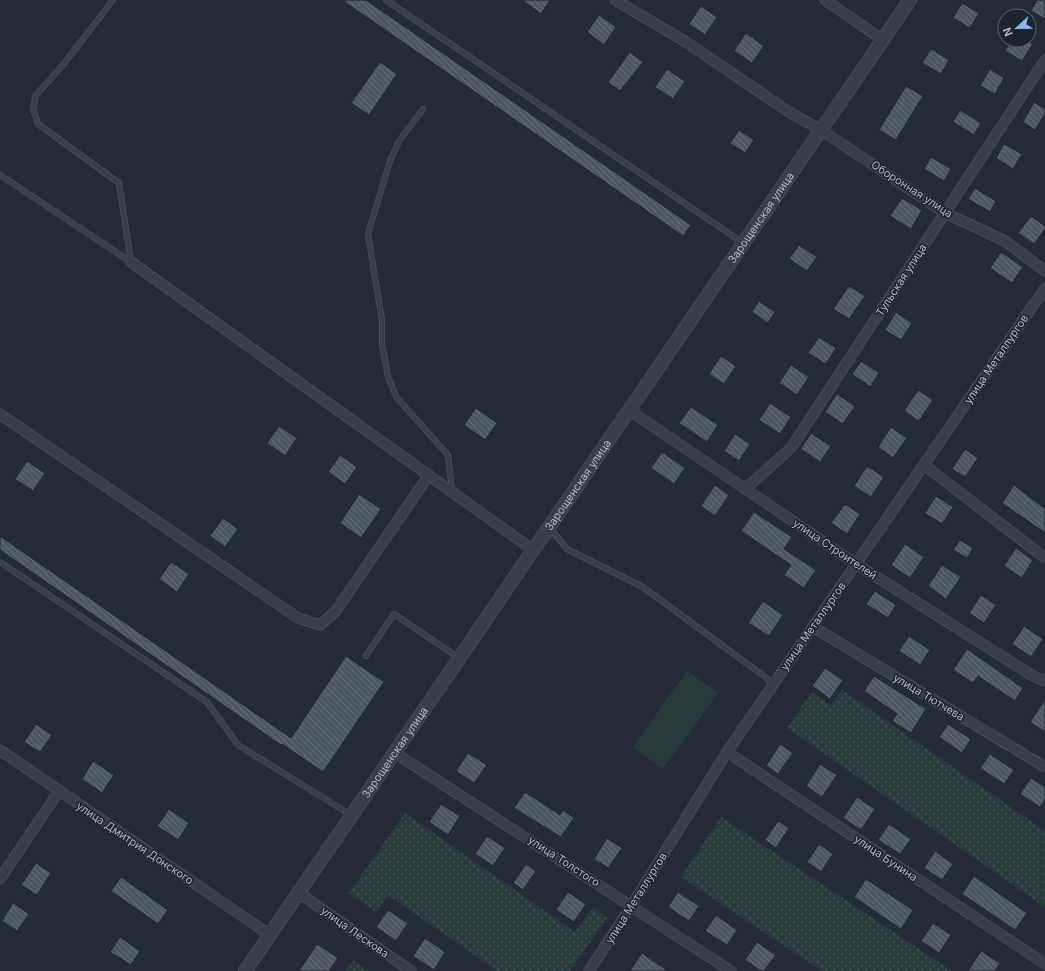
<svg xmlns="http://www.w3.org/2000/svg" width="1045" height="971" font-family="Inter,sans-serif">
<defs>
<pattern id="grass-dots" width="8" height="8" patternUnits="userSpaceOnUse"><rect width="8" height="8" fill="#283b3a"/><path d="M2 2h.1M6 6h.1" fill="none" stroke="#455555" stroke-width="1.8" stroke-linecap="round"/></pattern>
<pattern id="building-back-hatch" width="6" height="6" patternUnits="userSpaceOnUse"><rect width="6" height="6" fill="#4b5762"/><path d="M-1 5l2 2M0 0l6 6M5-1l2 2" fill="none" stroke="#636d77"/></pattern>
</defs>
<rect width="100%" height="100%" fill="#232c36"/>
<path fill="url(#grass-dots)" d="M 842,690 L 1045,831 L 1045,907 L 787,728 L 812,692 L 831,705 Z
M 405,813 L 575,932 L 593,907 L 607,918 L 570,971 L 497,971 L 388,895 L 376,912 L 349,893 Z
M 721,817 L 952,971 L 822,971 L 681,877 Z
M 353,960 L 369,971 L 346,971 Z"/>
<path fill="#283b3a" d="M 687,671 L 718,693 L 663,769 L 633,747 Z"/>
<path fill="url(#building-back-hatch)" stroke="#1d252e" d="M 342,0 L 366,0 L 691,225 L 683,236 Z
M 522,0 L 550,0 L 541,14 Z
M 1037,0 L 1045,0 L 1045,19 L 1031,11 Z
M 962,3 L 979,13 L 970,28 L 953,18 Z
M 701,6 L 717,17 L 705,35 L 689,24 Z
M 599,15 L 616,27 L 604,45 L 587,32 Z
M 746,33 L 764,46 L 752,63 L 734,51 Z
M 1012,40 L 1026,40 L 1033,44 L 1022,61 L 1005,51 Z
M 931,49 L 949,60 L 941,74 L 922,63 Z
M 630,52 L 643,62 L 620,91 L 608,82 Z
M 380,62 L 397,74 L 369,115 L 351,103 Z
M 667,69 L 685,81 L 673,99 L 655,87 Z
M 990,69 L 1004,78 L 995,94 L 980,86 Z
M 906,86 L 923,96 L 896,140 L 879,130 Z
M 1034,102 L 1045,109 L 1045,114 L 1035,130 L 1023,122 Z
M 960,110 L 981,123 L 974,135 L 953,122 Z
M 739,130 L 754,140 L 745,153 L 730,143 Z
M 1004,144 L 1022,154 L 1013,169 L 996,158 Z
M 931,157 L 951,169 L 944,181 L 924,169 Z
M 975,188 L 996,201 L 990,212 L 968,199 Z
M 902,198 L 922,210 L 911,229 L 890,216 Z
M 1031,216 L 1045,226 L 1045,229 L 1034,244 L 1018,233 Z
M 799,245 L 817,257 L 807,271 L 789,259 Z
M 1001,252 L 1023,267 L 1012,283 L 990,268 Z
M 849,286 L 865,296 L 849,319 L 833,309 Z
M 759,301 L 775,312 L 768,323 L 752,312 Z
M 896,312 L 912,323 L 901,340 L 885,330 Z
M 819,337 L 836,348 L 826,364 L 808,353 Z
M 721,356 L 736,366 L 724,384 L 709,374 Z
M 861,361 L 879,373 L 870,387 L 852,374 Z
M 791,365 L 809,377 L 797,395 L 779,383 Z
M 918,390 L 933,400 L 919,421 L 904,411 Z
M 837,394 L 855,406 L 843,424 L 825,412 Z
M 770,403 L 791,417 L 780,434 L 759,420 Z
M 691,407 L 718,425 L 707,442 L 679,423 Z
M 476,408 L 497,423 L 485,440 L 464,425 Z
M 279,426 L 297,438 L 285,456 L 267,443 Z
M 891,427 L 907,438 L 893,458 L 878,447 Z
M 811,433 L 831,446 L 820,462 L 801,449 Z
M 735,434 L 750,444 L 739,461 L 724,451 Z
M 965,449 L 978,458 L 965,477 L 952,469 Z
M 662,452 L 685,468 L 674,484 L 651,468 Z
M 340,455 L 357,467 L 345,484 L 328,472 Z
M 27,461 L 45,473 L 33,491 L 15,479 Z
M 867,466 L 884,477 L 871,497 L 854,486 Z
M 715,485 L 729,495 L 715,516 L 701,506 Z
M 1014,485 L 1045,509 L 1045,533 L 1002,503 Z
M 359,494 L 381,509 L 361,538 L 340,523 Z
M 936,496 L 953,507 L 942,524 L 925,513 Z
M 845,504 L 860,514 L 847,534 L 831,523 Z
M 754,512 L 792,537 L 784,549 L 816,570 L 804,588 L 784,575 L 791,565 L 741,531 Z
M 223,518 L 238,529 L 225,547 L 210,536 Z
M 0,536 L 291,738 L 346,656 L 384,682 L 323,772 L 282,744 L 281,745 L 0,550 Z
M 960,540 L 973,548 L 967,558 L 953,550 Z
M 905,544 L 924,557 L 910,578 L 891,565 Z
M 1016,548 L 1033,560 L 1022,578 L 1004,566 Z
M 171,562 L 189,574 L 177,592 L 159,579 Z
M 942,565 L 961,577 L 946,599 L 928,586 Z
M 875,591 L 896,605 L 888,618 L 866,604 Z
M 981,595 L 996,605 L 984,623 L 969,613 Z
M 763,601 L 783,615 L 769,636 L 748,623 Z
M 1024,626 L 1043,639 L 1031,657 L 1012,644 Z
M 909,636 L 930,650 L 920,665 L 899,651 Z
M 967,649 L 1023,688 L 1015,701 L 978,676 L 973,683 L 953,670 Z
M 825,668 L 843,680 L 830,699 L 812,686 Z
M 874,676 L 926,709 L 911,733 L 892,721 L 897,714 L 864,691 Z
M 1045,700 L 1045,732 L 1030,722 Z
M 36,724 L 52,735 L 40,752 L 24,742 Z
M 948,724 L 971,739 L 962,753 L 939,737 Z
M 780,744 L 793,753 L 778,774 L 766,766 Z
M 468,753 L 487,765 L 474,783 L 456,771 Z
M 990,754 L 1014,770 L 1004,784 L 980,768 Z
M 93,761 L 114,775 L 102,793 L 82,779 Z
M 820,764 L 837,775 L 822,797 L 806,786 Z
M 1031,778 L 1045,787 L 1045,800 L 1040,807 L 1020,794 Z
M 525,792 L 560,815 L 563,810 L 574,818 L 561,837 L 514,808 Z
M 857,797 L 875,809 L 861,830 L 843,818 Z
M 441,804 L 460,816 L 448,835 L 429,822 Z
M 169,809 L 189,823 L 178,840 L 157,826 Z
M 778,821 L 789,828 L 776,848 L 765,840 Z
M 889,824 L 911,839 L 900,854 L 878,840 Z
M 487,836 L 505,848 L 493,866 L 475,854 Z
M 607,838 L 622,848 L 608,868 L 594,859 Z
M 819,844 L 833,854 L 821,872 L 807,862 Z
M 935,851 L 953,864 L 942,880 L 924,868 Z
M 36,863 L 51,873 L 37,895 L 21,885 Z
M 526,864 L 536,871 L 523,890 L 513,883 Z
M 974,876 L 1027,913 L 1015,930 L 962,894 Z
M 121,877 L 168,910 L 158,924 L 111,891 Z
M 866,879 L 913,910 L 901,929 L 854,897 Z
M 568,892 L 586,904 L 574,922 L 556,910 Z
M 678,892 L 699,906 L 689,921 L 668,907 Z
M 13,903 L 29,914 L 17,931 L 2,921 Z
M 388,910 L 408,923 L 396,941 L 376,927 Z
M 716,915 L 737,930 L 727,945 L 705,931 Z
M 933,923 L 951,935 L 939,953 L 921,941 Z
M 120,937 L 140,951 L 131,965 L 110,952 Z
M 425,938 L 445,952 L 434,970 L 413,956 Z
M 757,942 L 776,955 L 764,971 L 761,971 L 745,960 Z
M 317,944 L 338,958 L 329,971 L 299,971 Z
M 981,951 L 1000,963 L 995,971 L 968,971 Z
M 642,953 L 668,971 L 630,971 Z"/>
<g fill="none" stroke-linecap="round" stroke-linejoin="round">
<g stroke="#545c65" stroke-width="6">
<path id="service" d="M 113,0 L 63,65 L 36,95 L 33,108 L 38,124 L 119,183 L 131,262
M 386,0 L 743,243
M 423,109 L 399,141 L 390,161 L 368,234 L 382,320 L 382,344 L 388,377 L 397,398 L 448,455 L 452,490
M 0,175 L 131,262
M 550,528 L 567,549 L 643,587 L 773,683
M 0,562 L 207,702 L 238,745 L 351,815
M 366,656 L 394,614 L 459,658"/>
</g>
<g stroke="#545c65" stroke-width="11">
<path id="minor" d="M 615,0 L 686,42 L 789,112 L 821,130 L 945,213 L 1005,241 L 1045,271
M 825,0 L 883,40
M 131,262 L 533,550
M 629,410 L 856,564 L 1033,676 L 1045,681
M 0,414 L 298,618 L 320,625 L 335,612 L 429,475
M 924,465 L 1045,558
M 745,489 L 791,448 L 1045,60
M 813,627 L 1045,767
M 0,750 L 270,935
M 727,752 L 1045,964
M 395,753 L 731,971
M 0,879 L 59,791
M 299,893 L 411,971
M 589,971 L 632,905 L 727,752 L 1045,288"/>
</g>
<g stroke="#545c65" stroke-width="14">
<g id="tertiary">
<path id="s1" d="M 245,971 L 910,0"/>
</g>
</g>
<use href="#service" stroke="#363e47" stroke-width="5"/>
<use href="#minor" stroke="#363e47" stroke-width="10"/>
<use href="#tertiary" stroke="#363e47" stroke-width="13"/>
</g>
<g text-anchor="middle" stroke-width="3" stroke-linejoin="round" paint-order="stroke">
<g font-size="11" fill="#b1b9c3" stroke="#1b232c">
<text transform="translate(912 189) rotate(33)" y="4">Оборонная улица</text>
<text dy="4" stroke="none"><textPath href="#s1" startOffset="913">Зарощенская улица</textPath></text>
<text transform="translate(901 280) rotate(-57)" y="4">Тульская улица</text>
<text transform="translate(996 359) rotate(-56)" y="4">улица Металлургов</text>
<text dy="4" stroke="none"><textPath href="#s1" startOffset="589">Зарощенская улица</textPath></text>
<text transform="translate(835 549) rotate(34)" y="4">улица Строителей</text>
<text transform="translate(813 626) rotate(-55)" y="4">улица Металлургов</text>
<text transform="translate(929 697) rotate(31)" y="4">улица Тютчева</text>
<text dy="4" stroke="none"><textPath href="#s1" startOffset="265">Зарощенская улица</textPath></text>
<text transform="translate(135 843) rotate(34)" y="4">улица Дмитрия Донского</text>
<text transform="translate(886 858) rotate(34)" y="4">улица Бунина</text>
<text transform="translate(564 861) rotate(33)" y="4">улица Толстого</text>
<text transform="translate(636 898) rotate(-58)" y="4">улица Металлургов</text>
<text transform="translate(355 932) rotate(35)" y="4">улица Лескова</text>
</g>
</g>
<g transform="translate(1017 28) rotate(248)"><circle r="19" fill="#1b232c" stroke="#575f68"/>
<path d="M0-3L7 15L0 10L-7 15Z" fill="#8bb7ee"/>
<text y="-6" font-size="11" font-weight="bold" text-anchor="middle" fill="#b1b9c3">N</text>
</g>
</svg>
